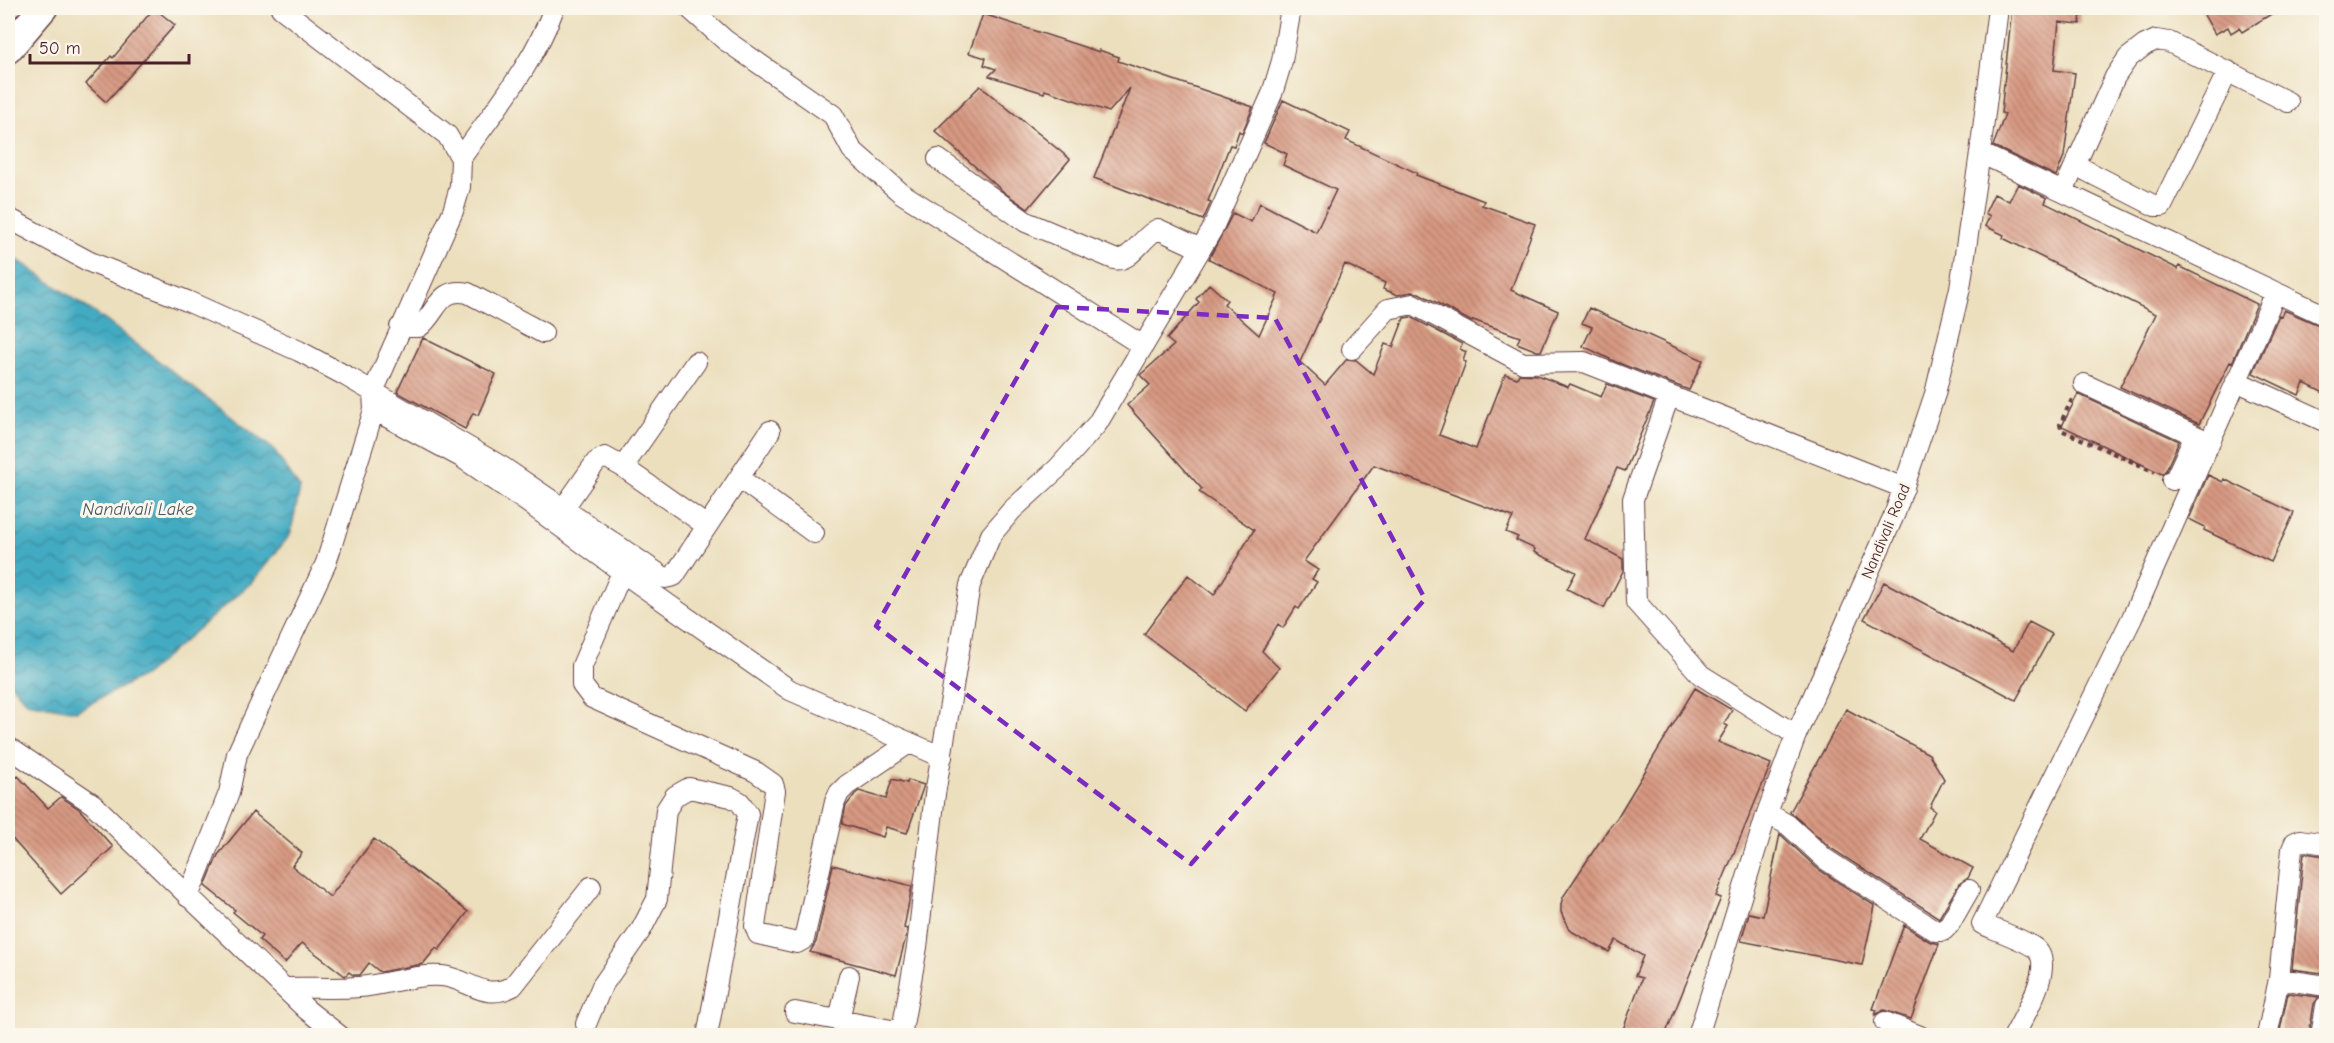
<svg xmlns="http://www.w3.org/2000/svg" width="2334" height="1043" font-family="'Comic Neue',sans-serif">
<defs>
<pattern id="water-waves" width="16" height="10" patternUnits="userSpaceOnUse" patternTransform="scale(1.5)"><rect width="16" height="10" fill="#42abc2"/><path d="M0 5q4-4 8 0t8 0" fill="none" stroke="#398b9e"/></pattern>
<pattern id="building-back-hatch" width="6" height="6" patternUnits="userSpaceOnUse" patternTransform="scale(1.5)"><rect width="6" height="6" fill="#d79982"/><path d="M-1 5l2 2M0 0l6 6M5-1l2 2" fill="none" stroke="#b07c6b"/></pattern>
</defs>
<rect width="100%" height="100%" fill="#fbf7ec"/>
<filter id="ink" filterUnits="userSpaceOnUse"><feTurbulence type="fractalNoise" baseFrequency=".0167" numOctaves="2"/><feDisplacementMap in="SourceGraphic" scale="12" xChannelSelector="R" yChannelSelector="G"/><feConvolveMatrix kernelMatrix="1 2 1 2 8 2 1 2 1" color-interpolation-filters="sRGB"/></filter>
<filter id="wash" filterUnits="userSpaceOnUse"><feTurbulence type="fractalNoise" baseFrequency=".008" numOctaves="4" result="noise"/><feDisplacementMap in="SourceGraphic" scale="24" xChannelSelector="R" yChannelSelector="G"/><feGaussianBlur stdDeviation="1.35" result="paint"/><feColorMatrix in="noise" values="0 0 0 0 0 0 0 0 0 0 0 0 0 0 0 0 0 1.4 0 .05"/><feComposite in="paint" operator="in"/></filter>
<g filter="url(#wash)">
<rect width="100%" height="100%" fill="#ecdfbe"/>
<path fill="url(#water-waves)" stroke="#466576" stroke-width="1.5" d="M 8,253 L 105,320 L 273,449 L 300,489 L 290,535 L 252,582 L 145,675 L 76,711 L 27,702 L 8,681 Z"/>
<g id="blocks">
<path fill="url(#building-back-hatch)" d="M 154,8 L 175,25 L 106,102 L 86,84 L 111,56 L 113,58 Z
M 2012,8 L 2081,8 L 2080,24 L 2059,22 L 2054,70 L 2075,73 L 2064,156 L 2056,176 L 1993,146 L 2005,114 L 2001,113 Z
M 2200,8 L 2281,8 L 2242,32 L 2239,28 L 2231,33 L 2228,27 L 2215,34 Z
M 983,14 L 1099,52 L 1099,50 L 1119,57 L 1118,61 L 1253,107 L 1242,133 L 1239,131 L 1234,146 L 1230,145 L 1208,201 L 1211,202 L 1203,220 L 1094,178 L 1130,88 L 1109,112 L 1045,90 L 1044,93 L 989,76 L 996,69 L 984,65 L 986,58 L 969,53 Z
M 980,86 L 1070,159 L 1028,209 L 1005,193 L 935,131 Z
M 1283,100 L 1350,132 L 1346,140 L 1417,173 L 1416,175 L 1484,201 L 1482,205 L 1535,224 L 1511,290 L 1558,311 L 1541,351 L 1537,351 L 1517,343 L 1520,337 L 1473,320 L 1472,322 L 1419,293 L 1411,292 L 1398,295 L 1383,289 L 1385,283 L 1345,264 L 1300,362 L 1325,385 L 1347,359 L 1356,360 L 1373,374 L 1385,344 L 1393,347 L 1404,318 L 1411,317 L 1462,344 L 1460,349 L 1466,352 L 1463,361 L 1466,362 L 1439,435 L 1476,449 L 1505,374 L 1517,378 L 1519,374 L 1537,375 L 1568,387 L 1570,384 L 1601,397 L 1607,384 L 1654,402 L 1625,471 L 1617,468 L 1585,539 L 1623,559 L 1623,571 L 1604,608 L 1567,589 L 1576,572 L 1534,552 L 1535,549 L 1516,540 L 1518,537 L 1506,532 L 1513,517 L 1374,465 L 1304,561 L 1318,570 L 1312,579 L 1317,582 L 1299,609 L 1296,607 L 1283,628 L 1278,624 L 1262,651 L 1279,668 L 1245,711 L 1144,634 L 1188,575 L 1214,595 L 1254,530 L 1199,492 L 1202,489 L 1127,405 L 1150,385 L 1140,375 L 1174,345 L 1167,339 L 1199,302 L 1196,299 L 1209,284 L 1227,300 L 1224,304 L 1259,335 L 1278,294 L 1209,259 L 1233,213 L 1251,222 L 1260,203 L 1316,232 L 1336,190 L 1283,165 L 1287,154 L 1264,143 Z
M 2018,184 L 2047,198 L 2045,203 L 2178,269 L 2179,266 L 2257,304 L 2232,363 L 2230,362 L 2199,424 L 2120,387 L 2156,314 L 2003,238 L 2004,235 L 1985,226 L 1990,216 L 1985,213 L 1994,194 L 2009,201 Z
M 1589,308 L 1703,360 L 1689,390 L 1616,362 L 1583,346 L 1592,327 L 1582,323 Z
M 2284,310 L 2326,328 L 2326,394 L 2304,383 L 2299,395 L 2253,373 L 2279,315 L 2281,316 Z
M 423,338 L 496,374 L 478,415 L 473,413 L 465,429 L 397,392 Z
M 2078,394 L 2179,441 L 2166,470 L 2162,474 L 2062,426 Z
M 2208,475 L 2223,482 L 2224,479 L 2294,513 L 2271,562 L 2204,530 L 2205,527 L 2189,519 Z
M 1884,582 L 2013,651 L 2029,622 L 2052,634 L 2016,700 L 1864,619 Z
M 1695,688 L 1732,710 L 1724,724 L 1728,726 L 1718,742 L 1771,764 L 1716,896 L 1721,898 L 1665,1035 L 1621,1035 L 1642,978 L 1635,976 L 1643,956 L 1616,940 L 1609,952 L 1569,930 L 1561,912 L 1561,904 L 1563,897 L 1608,829 L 1617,818 Z
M 1846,709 L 1929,754 L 1944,779 L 1930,807 L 1935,811 L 1920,839 L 1973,868 L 1968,878 L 1959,884 L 1939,918 L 1832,849 L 1790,812 Z
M 18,776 L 48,808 L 61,797 L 79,809 L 113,847 L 61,894 L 8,834 L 8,786 Z
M 892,779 L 907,783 L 908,780 L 924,785 L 907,833 L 886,827 L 883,837 L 842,824 L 846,806 L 855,794 L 859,791 L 886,799 Z
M 253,812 L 302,853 L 292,866 L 330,897 L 374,839 L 468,912 L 439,950 L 436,948 L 423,964 L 380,972 L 369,963 L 360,975 L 353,975 L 349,972 L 345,976 L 302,943 L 285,963 L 259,940 L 262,936 L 233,912 L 235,910 L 205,886 L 218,855 Z
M 1780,834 L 1818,869 L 1875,906 L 1862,965 L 1741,941 L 1749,913 L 1763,916 Z
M 2304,853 L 2326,856 L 2326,946 L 2322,973 L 2292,969 Z
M 833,865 L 912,886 L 904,928 L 907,929 L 907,933 L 896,975 L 810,952 L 816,942 Z
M 1904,925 L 1929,941 L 1939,944 L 1911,1019 L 1884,1010 L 1875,1015 L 1877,1010 L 1873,1009 Z
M 2288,993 L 2319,997 L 2314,1004 L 2309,1035 L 2279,1035 Z"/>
</g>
</g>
<g filter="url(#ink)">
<use href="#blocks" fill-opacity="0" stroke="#623c41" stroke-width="1.5"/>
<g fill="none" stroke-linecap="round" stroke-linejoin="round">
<g stroke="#623c41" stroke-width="22">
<path id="street" d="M 689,8 L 725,40 L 833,115 L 852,150 L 901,193 L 1143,346
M 1980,153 L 2326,316
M 461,158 C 495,109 534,64 554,8
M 938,159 L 1026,222 L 1114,259 C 1131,263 1142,236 1158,229 L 1201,249
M 2075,165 L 2155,206 L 2162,206 L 2228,71
M 2063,192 L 2115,77 L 2128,58 L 2145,45 L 2156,40 L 2169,42 L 2288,102
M 8,218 L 90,262 L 187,301 L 299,351 L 346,376 L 504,468 L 665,578 L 674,576 L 770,431
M 400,327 L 419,327 C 437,314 438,286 468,293 L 543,333
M 1352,349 L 1388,309 L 1413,304 L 1523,363 L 1584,362 L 1904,488
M 2236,381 L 2326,422
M 2084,384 L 2209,442
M 1669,396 L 1633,499 L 1636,602 L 1701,675 L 1796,735
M 374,410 L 461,457 L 527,502 L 622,572 L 790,690 L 942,757
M 623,467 L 696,362
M 739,478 L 814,533
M 2172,480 L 2175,479 L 2195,436
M 563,509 L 596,462 L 605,457 L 623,467 L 707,526
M 622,572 L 582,666 L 582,685 L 592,698 L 756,772 L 773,784 L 775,791 L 755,926 L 758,934 L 797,943 L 804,939 L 835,802 L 839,793 L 847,785 L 909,743
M 8,747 L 93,804 L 307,1010 L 340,1036
M 1767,813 L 1788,825 L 1825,859 L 1936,931 L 1943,931 L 1949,925 L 1969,890
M 188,897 L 229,793 L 237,754 L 326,563 L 374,410 L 373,392 L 453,211 L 460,187 L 461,158 L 447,135 L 281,8
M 2279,979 L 2326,986
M 284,988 C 309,987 334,989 359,987 C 386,985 414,974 442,976 C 470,979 484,1002 513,986 L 591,887
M 795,1012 L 902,1032
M 839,1020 L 849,976
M 1885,1022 L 1920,1036
M 586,1024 L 602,986 L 641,930 L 657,899 L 666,810 L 675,796 L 689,788 L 731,797 L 740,802 L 748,814 L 707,1036
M 901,1036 L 917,947 L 935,794 L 970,585 L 991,535 L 1012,510 L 1058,468 L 1097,424 L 1212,230 L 1272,94 L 1282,61 L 1291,8
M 1698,1036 L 1767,813 L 1796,735 L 1895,513 L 1935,394 L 1960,288 L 1980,153 L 1998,8
M 2014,1036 C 2024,1016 2054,968 2037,950 C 2030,942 1993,929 1982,924 L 2132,618 L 2276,292
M 2267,1036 L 2279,979 L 2292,849 L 2295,842 L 2300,840 L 2326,844
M 2321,1036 L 2326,1006"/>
</g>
<g stroke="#623c41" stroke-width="31">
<path id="secondary" d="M 8,49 L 43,8"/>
</g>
<path stroke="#623c41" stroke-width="4" stroke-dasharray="4.5 4.5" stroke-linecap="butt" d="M 2072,399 L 2060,424 L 2061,430 L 2155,472"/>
<use href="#street" stroke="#fff" stroke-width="20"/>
<use href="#secondary" stroke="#fff" stroke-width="28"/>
</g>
</g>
<path fill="none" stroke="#7b2cbf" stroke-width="4.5" stroke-dasharray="12 8" stroke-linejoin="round" d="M 1057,307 L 1275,318 L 1425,599 L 1191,864 L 876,626 Z"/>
<g text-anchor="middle" stroke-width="6" stroke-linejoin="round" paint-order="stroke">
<g font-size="16" fill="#4a1f2b" stroke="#fbf7ec">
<text transform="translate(1885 531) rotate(-67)" y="6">Nandivali Road</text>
</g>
<g font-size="18" font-style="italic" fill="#475767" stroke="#fbf7ec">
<text x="138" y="515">Nandivali Lake</text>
</g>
</g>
<rect width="2334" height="1043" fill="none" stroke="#fbf7ec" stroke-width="30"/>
<path d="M30 54v9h159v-9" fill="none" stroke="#4a1f2b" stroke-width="3"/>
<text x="39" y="54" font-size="18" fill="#4a1f2b" stroke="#fbf7ec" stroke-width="4.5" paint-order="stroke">50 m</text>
</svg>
